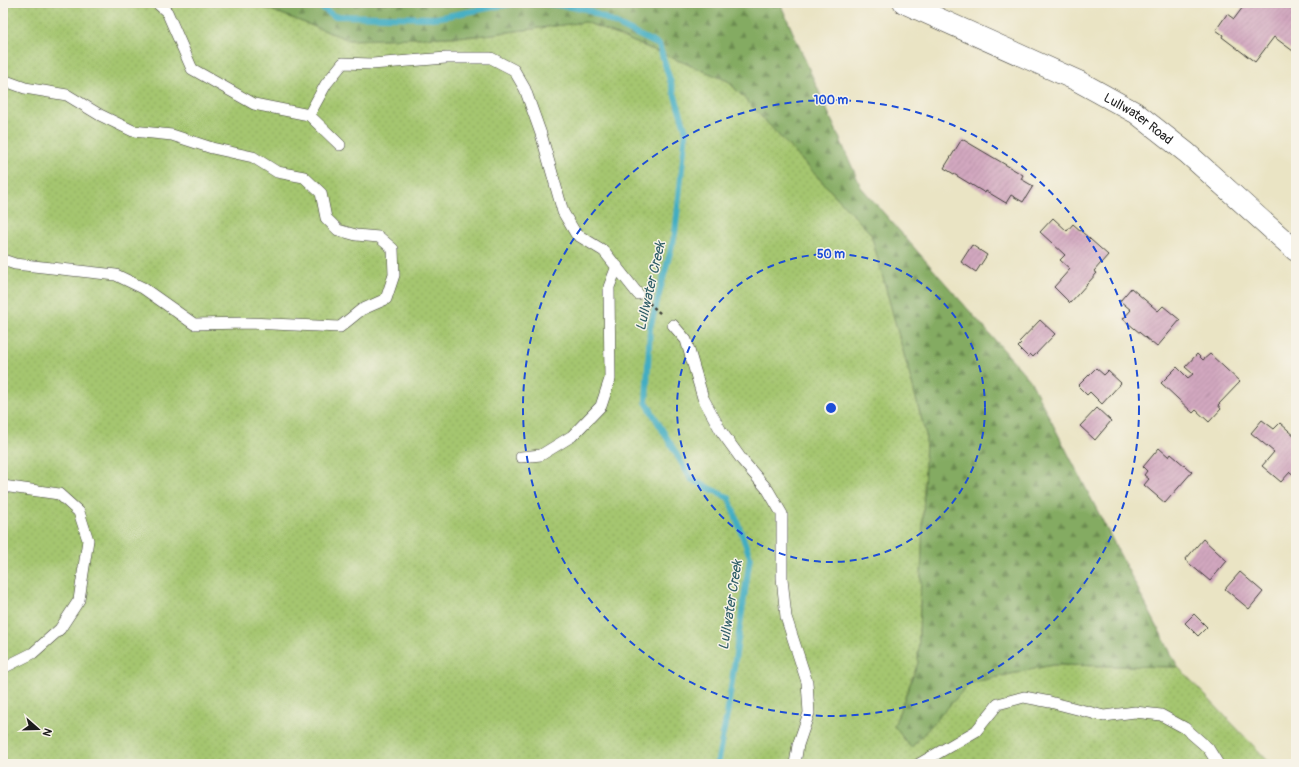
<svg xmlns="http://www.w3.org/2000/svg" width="1299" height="767" font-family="Pangolin,sans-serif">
<defs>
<pattern id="grass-dots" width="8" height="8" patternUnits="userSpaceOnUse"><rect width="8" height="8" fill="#a5c66f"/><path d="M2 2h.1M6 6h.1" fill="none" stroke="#8daa60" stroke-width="1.8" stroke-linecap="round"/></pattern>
<pattern id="forest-firs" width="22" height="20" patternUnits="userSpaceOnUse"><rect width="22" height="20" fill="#84ab62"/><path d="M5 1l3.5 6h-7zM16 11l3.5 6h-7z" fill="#6b8a50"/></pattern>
<pattern id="building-hatch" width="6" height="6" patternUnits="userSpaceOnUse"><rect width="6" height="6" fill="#d2a7bf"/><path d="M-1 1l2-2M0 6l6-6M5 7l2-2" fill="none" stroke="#b48fa4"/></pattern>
</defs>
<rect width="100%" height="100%" fill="#f7f3e8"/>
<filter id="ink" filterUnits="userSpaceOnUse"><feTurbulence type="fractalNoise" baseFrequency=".025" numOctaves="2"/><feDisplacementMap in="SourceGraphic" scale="8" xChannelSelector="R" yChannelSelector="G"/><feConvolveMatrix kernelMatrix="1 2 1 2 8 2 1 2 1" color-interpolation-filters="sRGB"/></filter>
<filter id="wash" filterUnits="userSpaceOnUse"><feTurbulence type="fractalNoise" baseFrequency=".012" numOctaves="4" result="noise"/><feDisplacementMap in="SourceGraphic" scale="16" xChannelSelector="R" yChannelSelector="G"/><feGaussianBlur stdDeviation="0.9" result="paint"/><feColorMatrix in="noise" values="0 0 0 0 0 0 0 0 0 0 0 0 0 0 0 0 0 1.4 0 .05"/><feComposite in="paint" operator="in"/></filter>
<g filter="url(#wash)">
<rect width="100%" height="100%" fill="#eae4c4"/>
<path fill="url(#grass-dots)" stroke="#607146" d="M 3,3 L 253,3 L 349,40 L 477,36 L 586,22 L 728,81 L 871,234 L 926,435 L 918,663 L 894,726 L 911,747 L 970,683 L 1052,665 L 1178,667 L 1271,764 L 3,764 Z"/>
<path fill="url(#forest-firs)" stroke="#50643f" d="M 253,3 L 780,3 L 861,187 L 1030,380 L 1178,667 L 1052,665 L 970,683 L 911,748 L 894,726 L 918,663 L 926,435 L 871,234 L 728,81 L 586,22 L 477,36 L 349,40 Z"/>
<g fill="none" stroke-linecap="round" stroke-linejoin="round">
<path stroke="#43adc2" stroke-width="6" d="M 315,3 L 334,16 L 436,18 L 515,3
M 543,3 L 586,9 L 659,45 L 686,131 L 675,234 L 650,328 L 646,402 L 691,479 L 729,498 L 750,557 L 727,715 L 717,764"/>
</g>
<g id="blocks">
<path fill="url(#building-hatch)" d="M 1246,3 L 1284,3 L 1291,8 L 1296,4 L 1296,47 L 1293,51 L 1274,37 L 1255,62 L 1222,37 L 1223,35 L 1216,30 L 1227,14 L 1234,19 Z
M 962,139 L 1023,175 L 1021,179 L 1033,186 L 1023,202 L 1011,195 L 1006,203 L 986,191 L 985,193 L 944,168 Z
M 1053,218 L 1067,231 L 1073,224 L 1108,255 L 1094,271 L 1097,273 L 1070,303 L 1054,287 L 1070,269 L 1060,260 L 1065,255 L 1040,232 Z
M 972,245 L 987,255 L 976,272 L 961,262 Z
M 1131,288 L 1158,311 L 1163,306 L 1180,320 L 1157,347 L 1123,319 L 1131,310 L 1120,301 Z
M 1040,320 L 1055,334 L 1033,357 L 1030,354 L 1028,357 L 1018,347 L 1021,344 L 1019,342 Z
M 1197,354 L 1203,360 L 1210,354 L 1240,382 L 1218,405 L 1221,409 L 1209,422 L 1196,410 L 1193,413 L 1161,383 L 1177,367 L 1188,378 L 1193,374 L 1185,367 Z
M 1096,368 L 1104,375 L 1108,371 L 1121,383 L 1102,404 L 1090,392 L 1087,395 L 1078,386 Z
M 1097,408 L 1111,421 L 1095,440 L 1080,426 Z
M 1262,420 L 1274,429 L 1280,423 L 1296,437 L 1296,474 L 1295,476 L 1290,472 L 1281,482 L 1262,466 L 1274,452 L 1251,433 Z
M 1159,448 L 1169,457 L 1171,454 L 1192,472 L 1165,503 L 1144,485 L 1149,479 L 1144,475 L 1147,471 L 1143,467 Z
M 1203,539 L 1227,561 L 1210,581 L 1185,560 Z
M 1240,572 L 1263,592 L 1249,609 L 1225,589 Z
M 1194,614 L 1207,627 L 1198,636 L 1185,623 Z"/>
</g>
</g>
<g filter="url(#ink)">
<use href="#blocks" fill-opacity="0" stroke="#3b3a35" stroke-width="1"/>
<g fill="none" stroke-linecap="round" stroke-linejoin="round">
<g stroke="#3b3a35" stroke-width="12">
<path id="lane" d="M 157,3 L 167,12 L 192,69 L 254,104 L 309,115 L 326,84 L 343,63 L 372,64 L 446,58 L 491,58 L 514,70 L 525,89 L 541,134 L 563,212 L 576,234 L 604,251 L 638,294
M 3,80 L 25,88 L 67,95 L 100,115 L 133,131 L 172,135 L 212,148 L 253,157 L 277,172 L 304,177 L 321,193 L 326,218 L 338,230 L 356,235 L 379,237 L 393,249 L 394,275 L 386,299 L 361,310 L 340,327 L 247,323 L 194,324 L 143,288 L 116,275 L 15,264 L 3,260
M 309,115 L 340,145
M 673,325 L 686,340 L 703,398 L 721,431 L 742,460 L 768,490 L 782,514 L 782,578 L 786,617 L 807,682 L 809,713 L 798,745 L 795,764
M 521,457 L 541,455 L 572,436 L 601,406 L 610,379 L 609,287 L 617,266
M 3,486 L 59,494 L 79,512 L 88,540 L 79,600 L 60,629 L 33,653 L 3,668
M 919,764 L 976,731 L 998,704 L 1024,697 L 1050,702 L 1104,716 L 1135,712 L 1161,715 L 1185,728 L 1208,748 L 1218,764"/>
</g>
<g stroke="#3b3a35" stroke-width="22">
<g id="street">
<path id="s1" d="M 904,3 L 1078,81 L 1136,113 L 1187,153 L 1296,251"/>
</g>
</g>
<path stroke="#3b3a35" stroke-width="2.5" stroke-dasharray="3 3" stroke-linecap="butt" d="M 649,303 L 662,315"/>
<use href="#lane" stroke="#fff" stroke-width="11"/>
<use href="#street" stroke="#fff" stroke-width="21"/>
</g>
</g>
<g fill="none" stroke="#1d4ed8" stroke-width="2" stroke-dasharray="7 5">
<circle cx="831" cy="408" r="154"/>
<circle cx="831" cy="408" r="308"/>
</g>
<g text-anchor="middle" stroke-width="3" stroke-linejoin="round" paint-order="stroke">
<g font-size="13" fill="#1c1c1c" stroke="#f7f3e8">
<text dy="5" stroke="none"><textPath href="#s1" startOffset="262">Lullwater Road</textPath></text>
</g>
<g font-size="14" font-style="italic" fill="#2e5d67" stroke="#f7f3e8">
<text transform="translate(650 286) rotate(-77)" y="5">Lullwater Creek</text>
<text transform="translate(730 605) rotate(-81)" y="5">Lullwater Creek</text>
</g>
</g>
<circle cx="831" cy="408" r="6" fill="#1d4ed8" stroke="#f7f3e8" stroke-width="2"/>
<g font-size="12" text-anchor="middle" font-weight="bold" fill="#1d4ed8" stroke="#f7f3e8" stroke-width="3" stroke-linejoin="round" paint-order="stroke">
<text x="831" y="104">100 m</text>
<text x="831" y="258">50 m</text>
</g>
<rect width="1299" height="767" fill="none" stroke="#f7f3e8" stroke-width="16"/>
<g transform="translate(38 729) rotate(110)" stroke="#f7f3e8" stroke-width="3" paint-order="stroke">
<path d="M0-3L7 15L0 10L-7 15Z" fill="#1c1c1c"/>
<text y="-6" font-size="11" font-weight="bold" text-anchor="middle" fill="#1c1c1c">N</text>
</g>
</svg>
